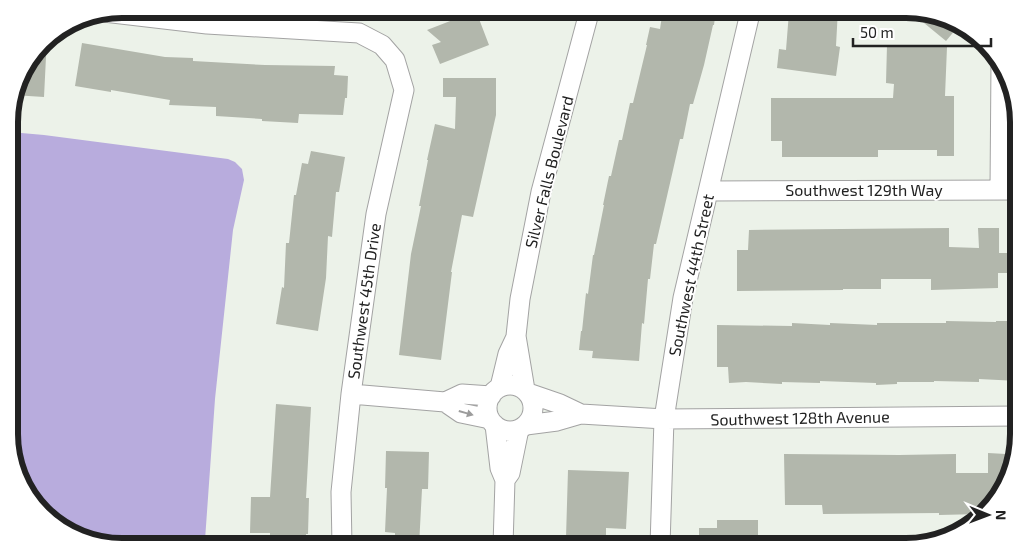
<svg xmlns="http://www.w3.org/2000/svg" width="1028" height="555" font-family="'Exo 2',sans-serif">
<rect width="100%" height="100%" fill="#ecf2e9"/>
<path fill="#b8acdd" d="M 10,132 L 44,135 L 228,159 L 235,162 L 242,169 L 244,180 L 233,230 L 215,399 L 205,540 L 209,546 L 121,546 L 65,531 L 28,496 L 10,448 Z"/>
<path fill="#b2b7ac" d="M 663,9 L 716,9 L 714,25 L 713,25 L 704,65 L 693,104 L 690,104 L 683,139 L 680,139 L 673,170 L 656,244 L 654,244 L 650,279 L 648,279 L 644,324 L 642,323 L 639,361 L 592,358 L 593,351 L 579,350 L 581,331 L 582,331 L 586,293 L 588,294 L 593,255 L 594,255 L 604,205 L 603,205 L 609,176 L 611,176 L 619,140 L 622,140 L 630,103 L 633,103 L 647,45 L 646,45 L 650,27 L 660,29 Z
M 815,9 L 838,9 L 836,46 L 840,47 L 836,76 L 777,68 L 779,49 L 786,50 L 789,12 L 815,13 Z
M 907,9 L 947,20 L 961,23 L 946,41 Z
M 476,11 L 489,45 L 440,64 L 432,45 L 441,42 L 427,30 Z
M 47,37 L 44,97 L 13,95 L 21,71 Z
M 82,43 L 165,57 L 193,58 L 193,61 L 265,65 L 335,66 L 334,75 L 348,76 L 347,98 L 345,98 L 343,115 L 299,114 L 298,123 L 262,121 L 262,119 L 216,116 L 216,107 L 169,105 L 170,100 L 111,90 L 111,92 L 75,86 Z
M 887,45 L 947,47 L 945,96 L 954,96 L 954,156 L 937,156 L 937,150 L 878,150 L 878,157 L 782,157 L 782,141 L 771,141 L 771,98 L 893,98 L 894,84 L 886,83 Z
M 443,78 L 496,78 L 496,115 L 473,217 L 462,215 L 451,272 L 452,272 L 441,360 L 399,355 L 411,254 L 421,206 L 419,206 L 428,160 L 427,160 L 435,124 L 455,129 L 456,97 L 443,97 Z
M 311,151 L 345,157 L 339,192 L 336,192 L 332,237 L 328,236 L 326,278 L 318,331 L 276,324 L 282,287 L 284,288 L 286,243 L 289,243 L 294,195 L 296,195 L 302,163 L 308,164 Z
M 949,228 L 949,247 L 979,248 L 978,228 L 999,228 L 999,253 L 1010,253 L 1010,273 L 998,273 L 998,288 L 931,290 L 931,279 L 881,279 L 881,289 L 843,289 L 843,290 L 737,291 L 737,250 L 748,250 L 749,230 Z
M 946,321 L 996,322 L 996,321 L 1019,321 L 1019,381 L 979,379 L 979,382 L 934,381 L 934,382 L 897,382 L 897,384 L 876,385 L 876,383 L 820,381 L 820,383 L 782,382 L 782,384 L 746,382 L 729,383 L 728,367 L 717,367 L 717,325 L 792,326 L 792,323 L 830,325 L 830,323 L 877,325 L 877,323 L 946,323 Z
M 276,404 L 311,407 L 306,498 L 309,498 L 308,534 L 306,534 L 306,546 L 270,546 L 270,533 L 250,533 L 251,497 L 270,497 Z
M 386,451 L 429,452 L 428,489 L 422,489 L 419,546 L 395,546 L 395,533 L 385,532 L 387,488 L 385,488 Z
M 988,453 L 1006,454 L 1006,484 L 1004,490 L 980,514 L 939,515 L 939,513 L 823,514 L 822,505 L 785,505 L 784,454 L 899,455 L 956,454 L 956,473 L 988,473 Z
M 568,470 L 629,472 L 626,529 L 606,528 L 606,539 L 566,538 Z
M 717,520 L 758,520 L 758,546 L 699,546 L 699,528 L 717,528 Z"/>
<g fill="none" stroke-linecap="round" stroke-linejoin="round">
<g stroke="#a3a3a3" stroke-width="21">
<path id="street" d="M 104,12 L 207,24 L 359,33 L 382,45 L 395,60 L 404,90 L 376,214 L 351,394 L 341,492 L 342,546
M 1000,190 L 1001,62
M 709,191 L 1019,190
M487 408a23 23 0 1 1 46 0a23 23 0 1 1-46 0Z
M 500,387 L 508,354 L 516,337
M 525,390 L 516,336 L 520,299 L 541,192 L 590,9
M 528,393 L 560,404 L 581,414
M 351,394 L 445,402 L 461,413 L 490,419
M 445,402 L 462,394 L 491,396
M 495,425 L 500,468 L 505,480 L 503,546
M 526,425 L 557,421 L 581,414 L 664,419 L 1019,416
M 505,480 L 510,473 L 519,429
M 660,546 L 664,419 L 683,298 L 751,9"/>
</g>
<use href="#street" stroke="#fff" stroke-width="19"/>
</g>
<defs><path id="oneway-solid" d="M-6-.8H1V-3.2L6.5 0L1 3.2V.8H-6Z" transform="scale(1.25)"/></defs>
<use fill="#9c9c9c" href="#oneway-solid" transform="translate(466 413) rotate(16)"/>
<g text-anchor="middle" stroke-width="4" stroke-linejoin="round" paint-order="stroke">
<g font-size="16" fill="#222" stroke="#fff">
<text transform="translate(549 172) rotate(-76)" y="6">Silver Falls Boulevard</text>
<text x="864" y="196">Southwest 129th Way</text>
<text transform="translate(691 275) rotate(-78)" y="6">Southwest 44th Street</text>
<text transform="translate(364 301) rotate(-82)" y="6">Southwest 45th Drive</text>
<text transform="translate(800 418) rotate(-1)" y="6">Southwest 128th Avenue</text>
</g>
</g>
<path d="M0 0H1028V555H0ZM122 18H906A104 104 0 0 1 1010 122V434A104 104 0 0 1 906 538H122A104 104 0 0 1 18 434V122A104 104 0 0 1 122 18Z" fill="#fff" fill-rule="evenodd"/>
<path fill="none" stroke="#222" stroke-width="6" d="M122 18H906A104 104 0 0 1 1010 122V434A104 104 0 0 1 906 538H122A104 104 0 0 1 18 434V122A104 104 0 0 1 122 18Z"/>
<g transform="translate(988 515) rotate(91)" stroke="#ffffff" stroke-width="4" paint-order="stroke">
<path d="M0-4L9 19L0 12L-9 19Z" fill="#222222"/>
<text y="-8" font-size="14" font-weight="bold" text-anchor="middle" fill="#222222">N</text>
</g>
<path d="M853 38v8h138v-8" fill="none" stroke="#222222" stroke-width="2.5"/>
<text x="860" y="38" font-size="15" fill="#222222" stroke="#ffffff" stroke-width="4" paint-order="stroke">50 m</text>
</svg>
